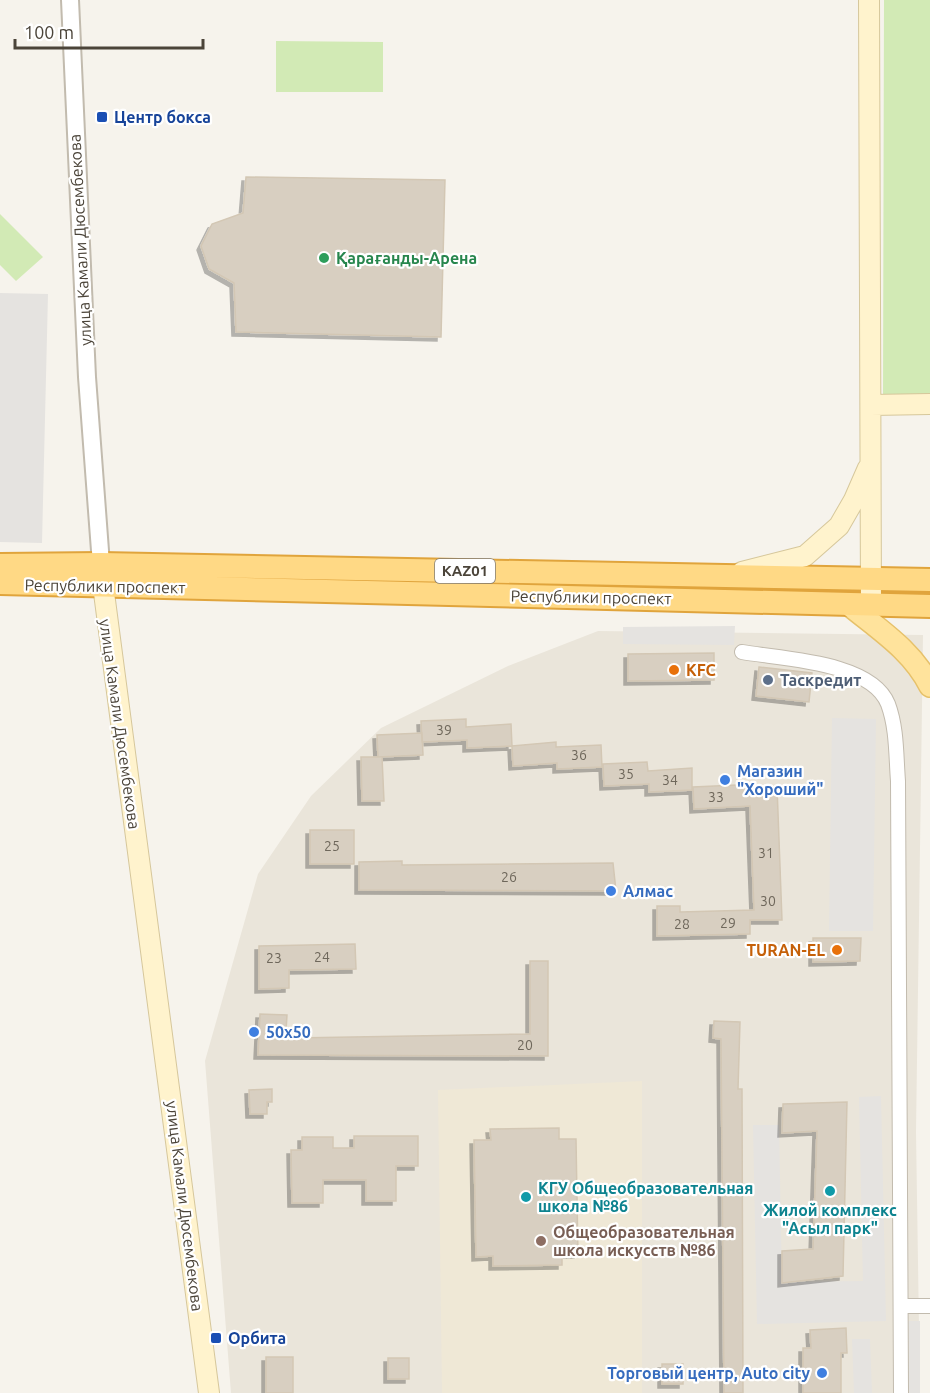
<svg xmlns="http://www.w3.org/2000/svg" width="930" height="1393" font-family="Ubuntu,sans-serif">
<defs>
<filter id="shadow"><feDropShadow dx="-4" dy="4" stdDeviation="0" flood-color="#0004"/></filter>
</defs>
<rect width="100%" height="100%" fill="#f6f3ec"/>
<path fill="#eae5da" d="M 598,631 L 923,635 L 916,1132 L 920,1393 L 231,1393 L 205,1061 L 258,874 L 311,796 L 381,728 L 508,666 Z"/>
<path fill="#efe8d6" d="M 642,1081 L 642,1393 L 442,1393 L 438,1090 Z"/>
<path fill="#d2eab5" d="M 884,0 L 930,0 L 930,399 L 883,398 Z
M 276,41 L 383,42 L 383,92 L 276,92 Z
M 0,214 L 43,257 L 16,281 L 0,265 Z"/>
<path fill="#e5e3e0" d="M 0,293 L 48,294 L 42,543 L 0,542 Z
M 735,626 L 734,645 L 623,644 L 623,627 Z
M 832,718 L 876,719 L 873,931 L 829,931 Z
M 881,1096 L 886,1321 L 757,1324 L 753,1125 L 779,1125 L 782,1282 L 863,1281 L 859,1097 Z
M 906,1321 L 920,1321 L 920,1393 L 906,1393 Z
M 852,1339 L 870,1339 L 872,1393 L 854,1393 Z"/>
<path fill="#d8cfc1" stroke="#d3c7b4" stroke-width="1.5" filter="url(#shadow)" d="M 246,177 L 445,180 L 441,337 L 236,332 L 234,283 L 209,269 L 201,246 L 212,224 L 243,213 Z
M 714,653 L 714,680 L 628,681 L 628,654 Z
M 759,667 L 812,673 L 809,702 L 756,696 Z
M 466,719 L 466,727 L 511,724 L 512,746 L 556,742 L 556,747 L 601,745 L 602,767 L 557,769 L 557,763 L 513,766 L 512,746 L 467,748 L 467,740 L 422,742 L 421,721 Z
M 422,733 L 423,755 L 378,757 L 377,735 Z
M 361,757 L 382,757 L 384,801 L 362,801 Z
M 647,762 L 648,771 L 692,768 L 692,790 L 649,792 L 649,784 L 604,786 L 603,764 Z
M 737,785 L 738,788 L 777,786 L 782,920 L 750,920 L 750,934 L 657,936 L 657,906 L 680,906 L 680,912 L 754,910 L 750,806 L 694,809 L 693,787 Z
M 310,830 L 354,830 L 354,864 L 310,864 Z
M 402,861 L 402,865 L 613,863 L 616,891 L 359,890 L 359,862 Z
M 813,938 L 861,938 L 860,961 L 813,962 Z
M 355,944 L 356,969 L 289,970 L 289,988 L 259,989 L 259,946 Z
M 530,961 L 548,961 L 548,1056 L 258,1055 L 260,1014 L 287,1015 L 286,1031 L 293,1032 L 293,1038 L 530,1034 Z
M 714,1021 L 740,1022 L 738,1089 L 742,1089 L 743,1393 L 724,1393 L 721,1039 L 713,1038 Z
M 272,1089 L 272,1102 L 267,1102 L 267,1114 L 250,1114 L 249,1090 Z
M 847,1102 L 843,1276 L 782,1283 L 782,1251 L 813,1249 L 817,1131 L 782,1133 L 783,1104 Z
M 559,1128 L 559,1139 L 576,1139 L 578,1254 L 562,1254 L 562,1265 L 493,1266 L 493,1256 L 476,1257 L 474,1140 L 491,1140 L 490,1129 Z
M 354,1136 L 418,1136 L 418,1166 L 396,1166 L 396,1201 L 366,1201 L 366,1180 L 323,1180 L 323,1203 L 292,1203 L 291,1150 L 302,1150 L 302,1137 L 333,1137 L 333,1148 L 354,1148 Z
M 846,1328 L 847,1353 L 841,1353 L 841,1393 L 803,1393 L 803,1348 L 811,1348 L 810,1330 Z
M 266,1357 L 293,1357 L 293,1393 L 266,1393 Z
M 388,1358 L 409,1358 L 409,1379 L 388,1379 Z
M 662,1364 L 683,1364 L 683,1384 L 662,1384 Z"/>
<g fill="none" stroke-linecap="round" stroke-linejoin="round">
<g stroke="#c2bbae" stroke-width="16">
<path id="minor" d="M 742,652 C 780,659 871,661 888,704 C 897,728 896,756 898,781 L 901,1393
M 901,1306 L 930,1306"/>
</g>
<g stroke="#c2bbae" stroke-width="20">
<path id="tertiary" d="M 70,0 L 87,377 L 101,564"/>
</g>
<g stroke="#d6c79b" stroke-width="22">
<path id="secondary" d="M 869,0 L 871,604
M 871,405 L 930,404
M 101,570 L 209,1393
M 742,572 L 805,556 L 839,526 L 854,500 L 868,468"/>
</g>
<g stroke="#e6c16a" stroke-width="24">
<path id="primary" d="M 848,604 C 878,629 912,650 930,686"/>
</g>
<g stroke="#e0a43c" stroke-width="26">
<path id="trunk" d="M 0,565 L 101,564 L 930,580
M 0,583 L 930,606"/>
</g>
<use href="#minor" stroke="#fff" stroke-width="14"/>
<use href="#tertiary" stroke="#fff" stroke-width="16"/>
<use href="#secondary" stroke="#fff3cd" stroke-width="20"/>
<use href="#primary" stroke="#ffe39c" stroke-width="21"/>
<use href="#trunk" stroke="#ffd985" stroke-width="22"/>
</g>
<g fill="#1a4fb4" stroke="#fff" stroke-width="2">
<rect x="96" y="111" width="12" height="12" rx="3"/>
<rect x="210" y="1332" width="12" height="12" rx="3"/>
</g>
<circle fill="#2e9e5b" stroke="#fff" stroke-width="2" cx="324" cy="258" r="6"/>
<g fill="#e8710a" stroke="#fff" stroke-width="2">
<circle cx="674" cy="670" r="6"/>
<circle cx="837" cy="950" r="6"/>
</g>
<circle fill="#5c6f8a" stroke="#fff" stroke-width="2" cx="768" cy="680" r="6"/>
<g fill="#3f7fe0" stroke="#fff" stroke-width="2">
<circle cx="725" cy="780" r="6"/>
<circle cx="611" cy="891" r="6"/>
<circle cx="254" cy="1032" r="6"/>
<circle cx="822" cy="1373" r="6"/>
</g>
<g fill="#0f9aa8" stroke="#fff" stroke-width="2">
<circle cx="830" cy="1191" r="6"/>
<circle cx="526" cy="1197" r="6"/>
</g>
<circle fill="#8d6e63" stroke="#fff" stroke-width="2" cx="541" cy="1241" r="6"/>
<g text-anchor="middle" stroke-width="4.5" stroke-linejoin="round" paint-order="stroke">
<g font-size="14" fill="#6e675b">
<text x="444" y="735">39</text>
<text x="579" y="760">36</text>
<text x="626" y="779">35</text>
<text x="670" y="785">34</text>
<text x="716" y="802">33</text>
<text x="332" y="851">25</text>
<text x="766" y="858">31</text>
<text x="509" y="882">26</text>
<text x="768" y="906">30</text>
<text x="728" y="928">29</text>
<text x="682" y="929">28</text>
<text x="322" y="962">24</text>
<text x="274" y="963">23</text>
<text x="525" y="1050">20</text>
</g>
<rect fill="#fff" stroke="#817c74" stroke-width="1.5" x="435" y="559" width="60" height="24" rx="4.5"/>
<g font-size="15" font-weight="bold" fill="#4b4439">
<text x="465" y="576">KАZ01</text>
</g>
<g font-size="16" font-weight="bold" fill="#164399" stroke="#fff" text-anchor="start">
<text x="114" y="123">Центр бокса</text>
<text x="228" y="1344">Орбита</text>
</g>
<g font-size="16" fill="#4b4439" stroke="#fff">
<text transform="translate(80 240) rotate(-93)" y="6">улица Камали Дюсембекова</text>
<text transform="translate(105 586) rotate(1)" y="6">Республики проспект</text>
<text transform="translate(591 597) rotate(1)" y="6">Республики проспект</text>
<text transform="translate(120 724) rotate(82)" y="6">улица Камали Дюсембекова</text>
<text transform="translate(185 1206) rotate(83)" y="6">улица Камали Дюсембекова</text>
</g>
<g font-size="16" font-weight="bold" fill="#27864d" stroke="#fff" text-anchor="start">
<text x="336" y="264">Қарағанды-Арена</text>
</g>
<g font-size="16" font-weight="bold" fill="#c56008" stroke="#fff" text-anchor="start">
<text x="686" y="676">KFC</text>
<text x="825" y="956" text-anchor="end">TURAN-EL</text>
</g>
<g font-size="16" font-weight="bold" fill="#4e5e75" stroke="#fff" text-anchor="start">
<text x="780" y="686">Таскредит</text>
</g>
<g font-size="16" font-weight="bold" fill="#366cbe" stroke="#fff" text-anchor="start">
<text x="737" y="777">Магазин<tspan x="737" dy="18">"Хороший"</tspan></text>
<text x="623" y="897">Алмас</text>
<text x="266" y="1038">50х50</text>
<text x="810" y="1379" text-anchor="end">Торговый центр, Auto city</text>
</g>
<g font-size="16" font-weight="bold" fill="#0d838f" stroke="#fff" text-anchor="start">
<text x="538" y="1194">КГУ Общеобразовательная<tspan x="538" dy="18">школа №86</tspan></text>
<text x="830" y="1216" text-anchor="middle">Жилой комплекс<tspan x="830" dy="18">"Асыл парк"</tspan></text>
</g>
<g font-size="16" font-weight="bold" fill="#785e54" stroke="#fff" text-anchor="start">
<text x="553" y="1238">Общеобразовательная<tspan x="553" dy="18">школа искусств №86</tspan></text>
</g>
</g>
<path d="M15 39v9h188v-9" fill="none" stroke="#4b4439" stroke-width="3"/>
<text x="24" y="39" font-size="18" fill="#4b4439" stroke="#ffffff" stroke-width="4.5" paint-order="stroke">100 m</text>
</svg>
